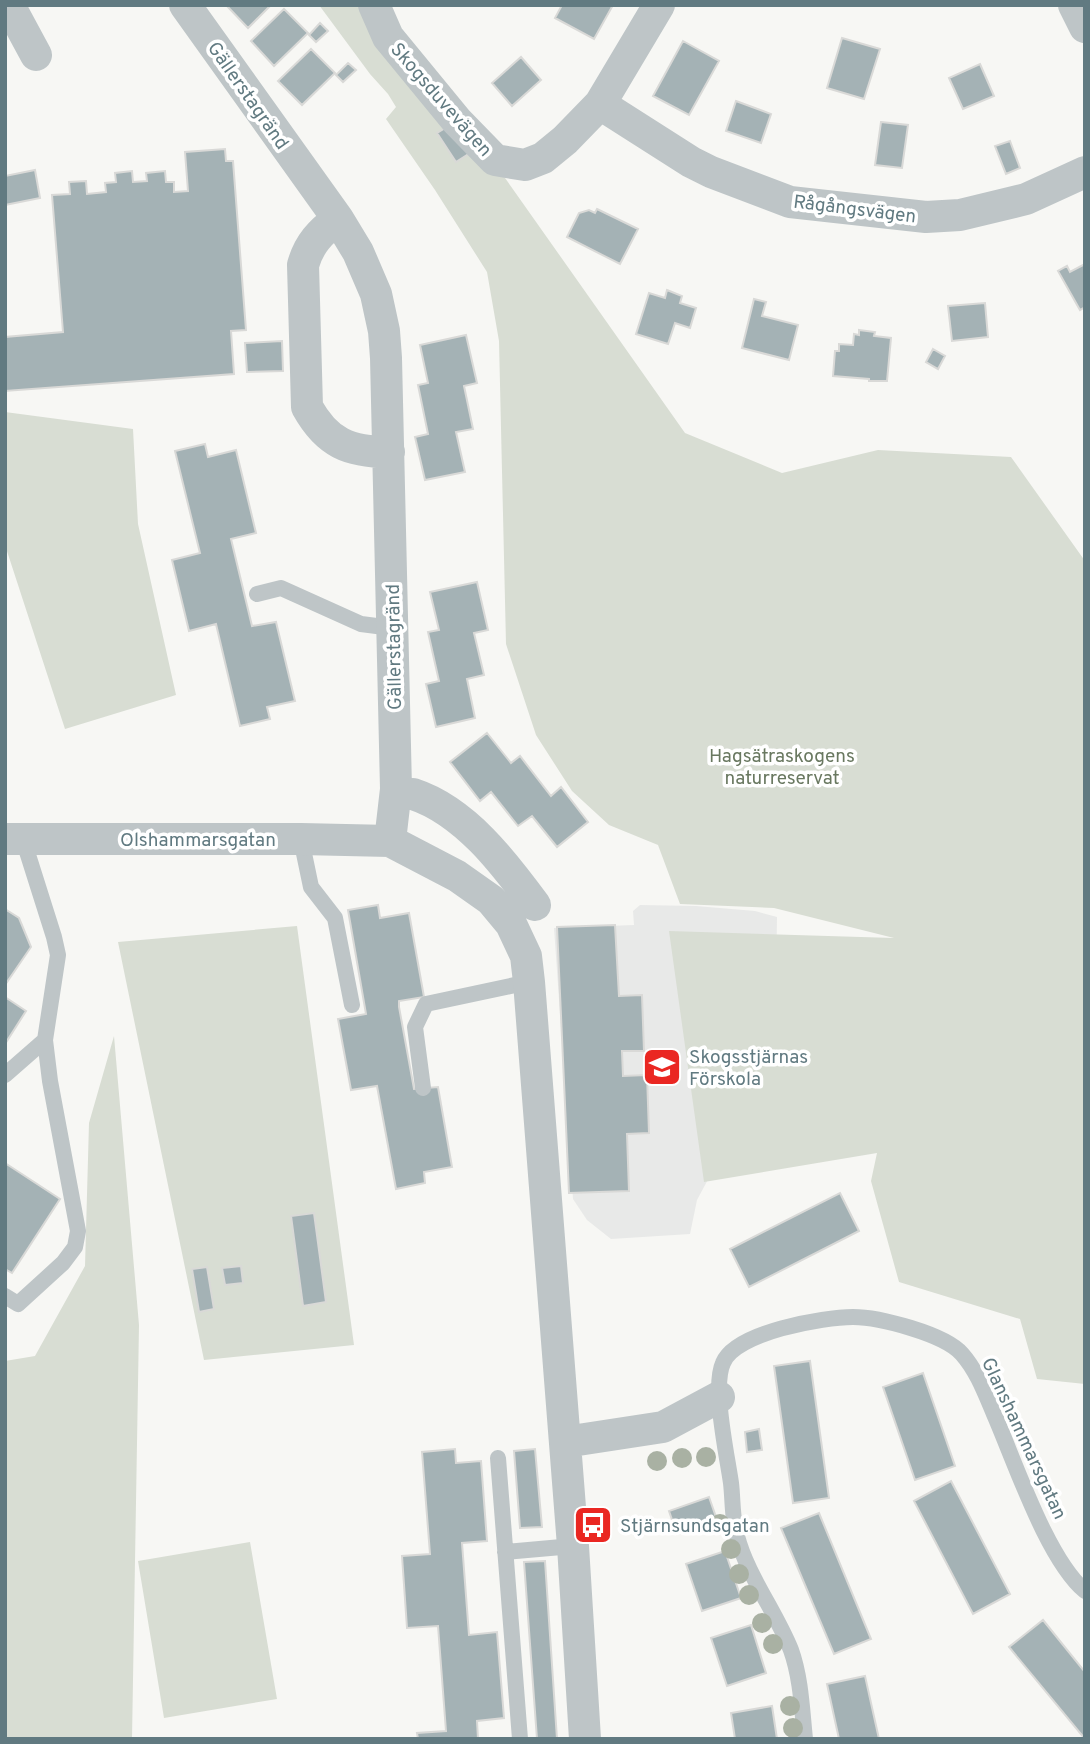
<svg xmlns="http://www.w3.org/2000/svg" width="1090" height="1744" font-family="Overpass,sans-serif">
<rect width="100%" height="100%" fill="#f7f7f4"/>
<path fill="#e8e9e8" d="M 640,905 L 696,906 L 755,911 L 777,917 L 776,981 L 756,1090 L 697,1200 L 690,1234 L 611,1239 L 587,1220 L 573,1199 L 554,928 L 634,925 L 633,911 Z"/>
<path fill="#d8ddd3" d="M 319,5 L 383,5 L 685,433 L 782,473 L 878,450 L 1011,457 L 1085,561 L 1085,1384 L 1037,1379 L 1020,1319 L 899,1282 L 871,1181 L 877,1153 L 704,1182 L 669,931 L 894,938 L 774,908 L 680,904 L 658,845 L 609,825 L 572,791 L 536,735 L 506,644 L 499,341 L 487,272 L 435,190 L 386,119 L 396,107 L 388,94 L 370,74 Z
M 5,412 L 133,429 L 138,524 L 176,695 L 65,729 L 5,545 Z
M 297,926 L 354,1345 L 204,1360 L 118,942 Z
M 114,1036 L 139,1325 L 132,1739 L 5,1739 L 5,1361 L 35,1356 L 85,1266 L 89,1123 Z
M 250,1542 L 277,1699 L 164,1718 L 138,1561 Z"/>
<path fill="#a4b2b5" stroke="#d9d9d7" stroke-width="2" d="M 226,5 L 271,5 L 248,28 Z
M 562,5 L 613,5 L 594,39 L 555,18 Z
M 284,9 L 308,33 L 274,66 L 251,41 Z
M 320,23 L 328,31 L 316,42 L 309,35 Z
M 842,38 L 880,49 L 864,99 L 827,88 Z
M 683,41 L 719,61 L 689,115 L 653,96 Z
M 311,49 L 335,73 L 302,105 L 278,81 Z
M 521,57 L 541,80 L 512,106 L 492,83 Z
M 348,63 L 356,70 L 343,82 L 336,75 Z
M 980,64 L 994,96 L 963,109 L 949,78 Z
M 736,101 L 771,114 L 761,143 L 726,131 Z
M 881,122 L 908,125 L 902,168 L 875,165 Z
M 452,124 L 470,153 L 456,162 L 437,133 Z
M 1010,141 L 1020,168 L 1006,174 L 995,146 Z
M 225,149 L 226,161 L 233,161 L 246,330 L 231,331 L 234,374 L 5,391 L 5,337 L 63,332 L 52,195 L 70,194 L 69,182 L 86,181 L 87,194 L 106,192 L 105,183 L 116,182 L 115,173 L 132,171 L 133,182 L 147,181 L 146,173 L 165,171 L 166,182 L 174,182 L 174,192 L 188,191 L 185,152 Z
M 35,170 L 40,198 L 5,205 L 5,176 Z
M 597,209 L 638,229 L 620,264 L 567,237 L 579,213 L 589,210 L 595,213 Z
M 1085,264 L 1085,307 L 1080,310 L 1058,271 L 1067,266 L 1070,272 Z
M 667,290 L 682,296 L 680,303 L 696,308 L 690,328 L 675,323 L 668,344 L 636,334 L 649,293 L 665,298 Z
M 754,299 L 766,302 L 762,316 L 798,325 L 789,360 L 742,348 Z
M 985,303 L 988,337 L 952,341 L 948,306 Z
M 859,330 L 875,332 L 874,336 L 891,338 L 887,381 L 869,381 L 869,379 L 833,376 L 835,351 L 839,351 L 839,344 L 853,345 L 854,334 L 859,335 Z
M 466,335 L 477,383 L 464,386 L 473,429 L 456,432 L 465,472 L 425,480 L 415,437 L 428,434 L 418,385 L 428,383 L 420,345 Z
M 282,341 L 283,371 L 247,372 L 245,343 Z
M 933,349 L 945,356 L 938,369 L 926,362 Z
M 205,444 L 208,457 L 236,450 L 256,533 L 231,539 L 252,626 L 276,622 L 295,701 L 267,707 L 270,719 L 240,726 L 216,624 L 189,631 L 172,560 L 200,553 L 175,451 Z
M 477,582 L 488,630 L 474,633 L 484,675 L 467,679 L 475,718 L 436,727 L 426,684 L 439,681 L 428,632 L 439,630 L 430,592 Z
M 487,733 L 511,763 L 520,756 L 551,796 L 561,787 L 588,822 L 557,847 L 532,816 L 518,826 L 491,792 L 480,801 L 450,762 Z
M 378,905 L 380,918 L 409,913 L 424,997 L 399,1001 L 399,1007 L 414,1089 L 438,1087 L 452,1167 L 424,1172 L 425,1183 L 396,1189 L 377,1086 L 351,1090 L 338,1019 L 366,1014 L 348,910 Z
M 5,909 L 19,918 L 31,947 L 5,985 Z
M 615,925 L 619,996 L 642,995 L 644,1051 L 622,1051 L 623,1076 L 647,1075 L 649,1133 L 627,1134 L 629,1191 L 569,1193 L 557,927 Z
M 5,997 L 26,1011 L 5,1044 Z
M 5,1163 L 60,1199 L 12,1273 L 5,1269 Z
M 840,1193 L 859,1231 L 749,1287 L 730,1249 Z
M 314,1213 L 326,1302 L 303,1306 L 291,1216 Z
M 241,1266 L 243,1283 L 225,1285 L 222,1268 Z
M 207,1267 L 214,1309 L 199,1312 L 192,1269 Z
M 810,1361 L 829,1498 L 793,1503 L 774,1366 Z
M 923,1373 L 955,1466 L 915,1480 L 883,1387 Z
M 759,1429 L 762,1450 L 747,1452 L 745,1432 Z
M 455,1449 L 456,1463 L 481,1461 L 487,1541 L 462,1543 L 469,1635 L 497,1632 L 504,1718 L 477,1721 L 478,1739 L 418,1739 L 417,1733 L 446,1731 L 438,1626 L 407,1628 L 402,1556 L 430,1554 L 422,1452 Z
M 535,1449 L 542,1527 L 520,1528 L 514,1451 Z
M 951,1481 L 1010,1594 L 973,1614 L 914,1501 Z
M 709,1497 L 717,1520 L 677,1534 L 669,1511 Z
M 819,1513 L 871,1639 L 834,1654 L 781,1528 Z
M 725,1551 L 741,1598 L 702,1611 L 686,1564 Z
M 545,1561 L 557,1739 L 537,1739 L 524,1562 Z
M 1043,1620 L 1085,1672 L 1085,1739 L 1009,1647 Z
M 751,1625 L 766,1673 L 727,1686 L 711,1638 Z
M 865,1676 L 879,1739 L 839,1739 L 827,1684 Z
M 772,1706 L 777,1739 L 735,1739 L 731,1713 Z"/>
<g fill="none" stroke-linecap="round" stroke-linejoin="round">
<path stroke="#bec5c7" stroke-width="16" d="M 257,594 L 281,588 L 361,624 L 392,628
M 301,839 L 311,887 L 335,918 L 352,1005
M 5,1075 L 45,1040 L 58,955 L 54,937 L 23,839
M 423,1088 L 415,1027 L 426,1004 L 529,982
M 5,1296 L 18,1304 L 63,1263 L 75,1247 L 78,1231 L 50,1081 L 45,1040
M 498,1458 L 520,1739
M 505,1552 L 573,1546
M 805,1739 C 802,1710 801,1678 791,1650 C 776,1612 747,1575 737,1536 C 732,1519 733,1500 731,1483 C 727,1455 712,1387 723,1363 C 735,1332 824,1317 853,1317 C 879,1317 945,1334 962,1354 C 977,1371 985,1393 994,1414 C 1015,1462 1047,1559 1085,1591"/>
<path stroke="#bec5c7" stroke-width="32" d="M 9,5 L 36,55
M 185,5 L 338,219 L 358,252 L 376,294 L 384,331 L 386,358 L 396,789 L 390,841
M 374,5 L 388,37 L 457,121 L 495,160 L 525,165 L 543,158 L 565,140 L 600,104 L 659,5
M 1074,5 L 1085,27
M 600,104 L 691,162 L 711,172 L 790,202 L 926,217 L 960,215 L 1026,199 L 1085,172
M 338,219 C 320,232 309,244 303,265 L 307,407 C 327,443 349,452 389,452
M 413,794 C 465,811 504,863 535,905
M 5,839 L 301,839 L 390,841 L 457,876 L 491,900 L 511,924 L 526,956 L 529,982 L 573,1546 L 585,1739
M 565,1442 L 663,1427 L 719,1397"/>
</g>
<g fill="#a9b1a3">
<circle cx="706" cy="1457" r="10"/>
<circle cx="682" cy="1458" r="10"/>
<circle cx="657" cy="1461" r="10"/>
<circle cx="720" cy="1524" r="10"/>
<circle cx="731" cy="1549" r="10"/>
<circle cx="739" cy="1574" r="10"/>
<circle cx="749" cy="1595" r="10"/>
<circle cx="762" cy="1623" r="10"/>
<circle cx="773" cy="1644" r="10"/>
<circle cx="790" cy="1706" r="10"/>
<circle cx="793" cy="1728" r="10"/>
</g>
<defs>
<g id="school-square" transform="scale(2.0125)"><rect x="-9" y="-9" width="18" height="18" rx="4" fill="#ea2722" stroke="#fff"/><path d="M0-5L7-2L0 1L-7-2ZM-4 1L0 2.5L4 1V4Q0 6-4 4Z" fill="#fff"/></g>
<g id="bus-square" transform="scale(2.0125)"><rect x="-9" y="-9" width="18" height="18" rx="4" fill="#ea2722" stroke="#fff"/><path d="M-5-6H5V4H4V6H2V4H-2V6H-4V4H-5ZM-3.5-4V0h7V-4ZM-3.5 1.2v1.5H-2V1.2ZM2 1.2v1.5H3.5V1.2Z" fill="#fff"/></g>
</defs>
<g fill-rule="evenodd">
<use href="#school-square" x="662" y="1067"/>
<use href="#bus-square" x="593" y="1525"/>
</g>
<g text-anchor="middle" stroke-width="7" stroke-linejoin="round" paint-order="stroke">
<g font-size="19" fill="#617a81" stroke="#fff">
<text transform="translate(249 95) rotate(55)" y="7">Gällerstagränd</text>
<text transform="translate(442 99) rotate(49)" y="7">Skogsduvevägen</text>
<text transform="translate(855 208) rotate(7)" y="7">Rågångsvägen</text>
<text transform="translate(393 647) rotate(-91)" y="7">Gällerstagränd</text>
<text x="198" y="846">Olshammarsgatan</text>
<text transform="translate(1025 1438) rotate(65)" y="7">Glanshammarsgatan</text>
</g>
<g font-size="19" fill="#697860" stroke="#fff">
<text x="782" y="762">Hagsätraskogens<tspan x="782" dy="22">naturreservat</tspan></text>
</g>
<g font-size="19" fill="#617a81" stroke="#fff" text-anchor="start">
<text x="689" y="1063">Skogsstjärnas<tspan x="689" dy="22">Förskola</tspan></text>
<text x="620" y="1532">Stjärnsundsgatan</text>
</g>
</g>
<rect width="1090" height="1744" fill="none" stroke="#617a81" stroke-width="14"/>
</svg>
